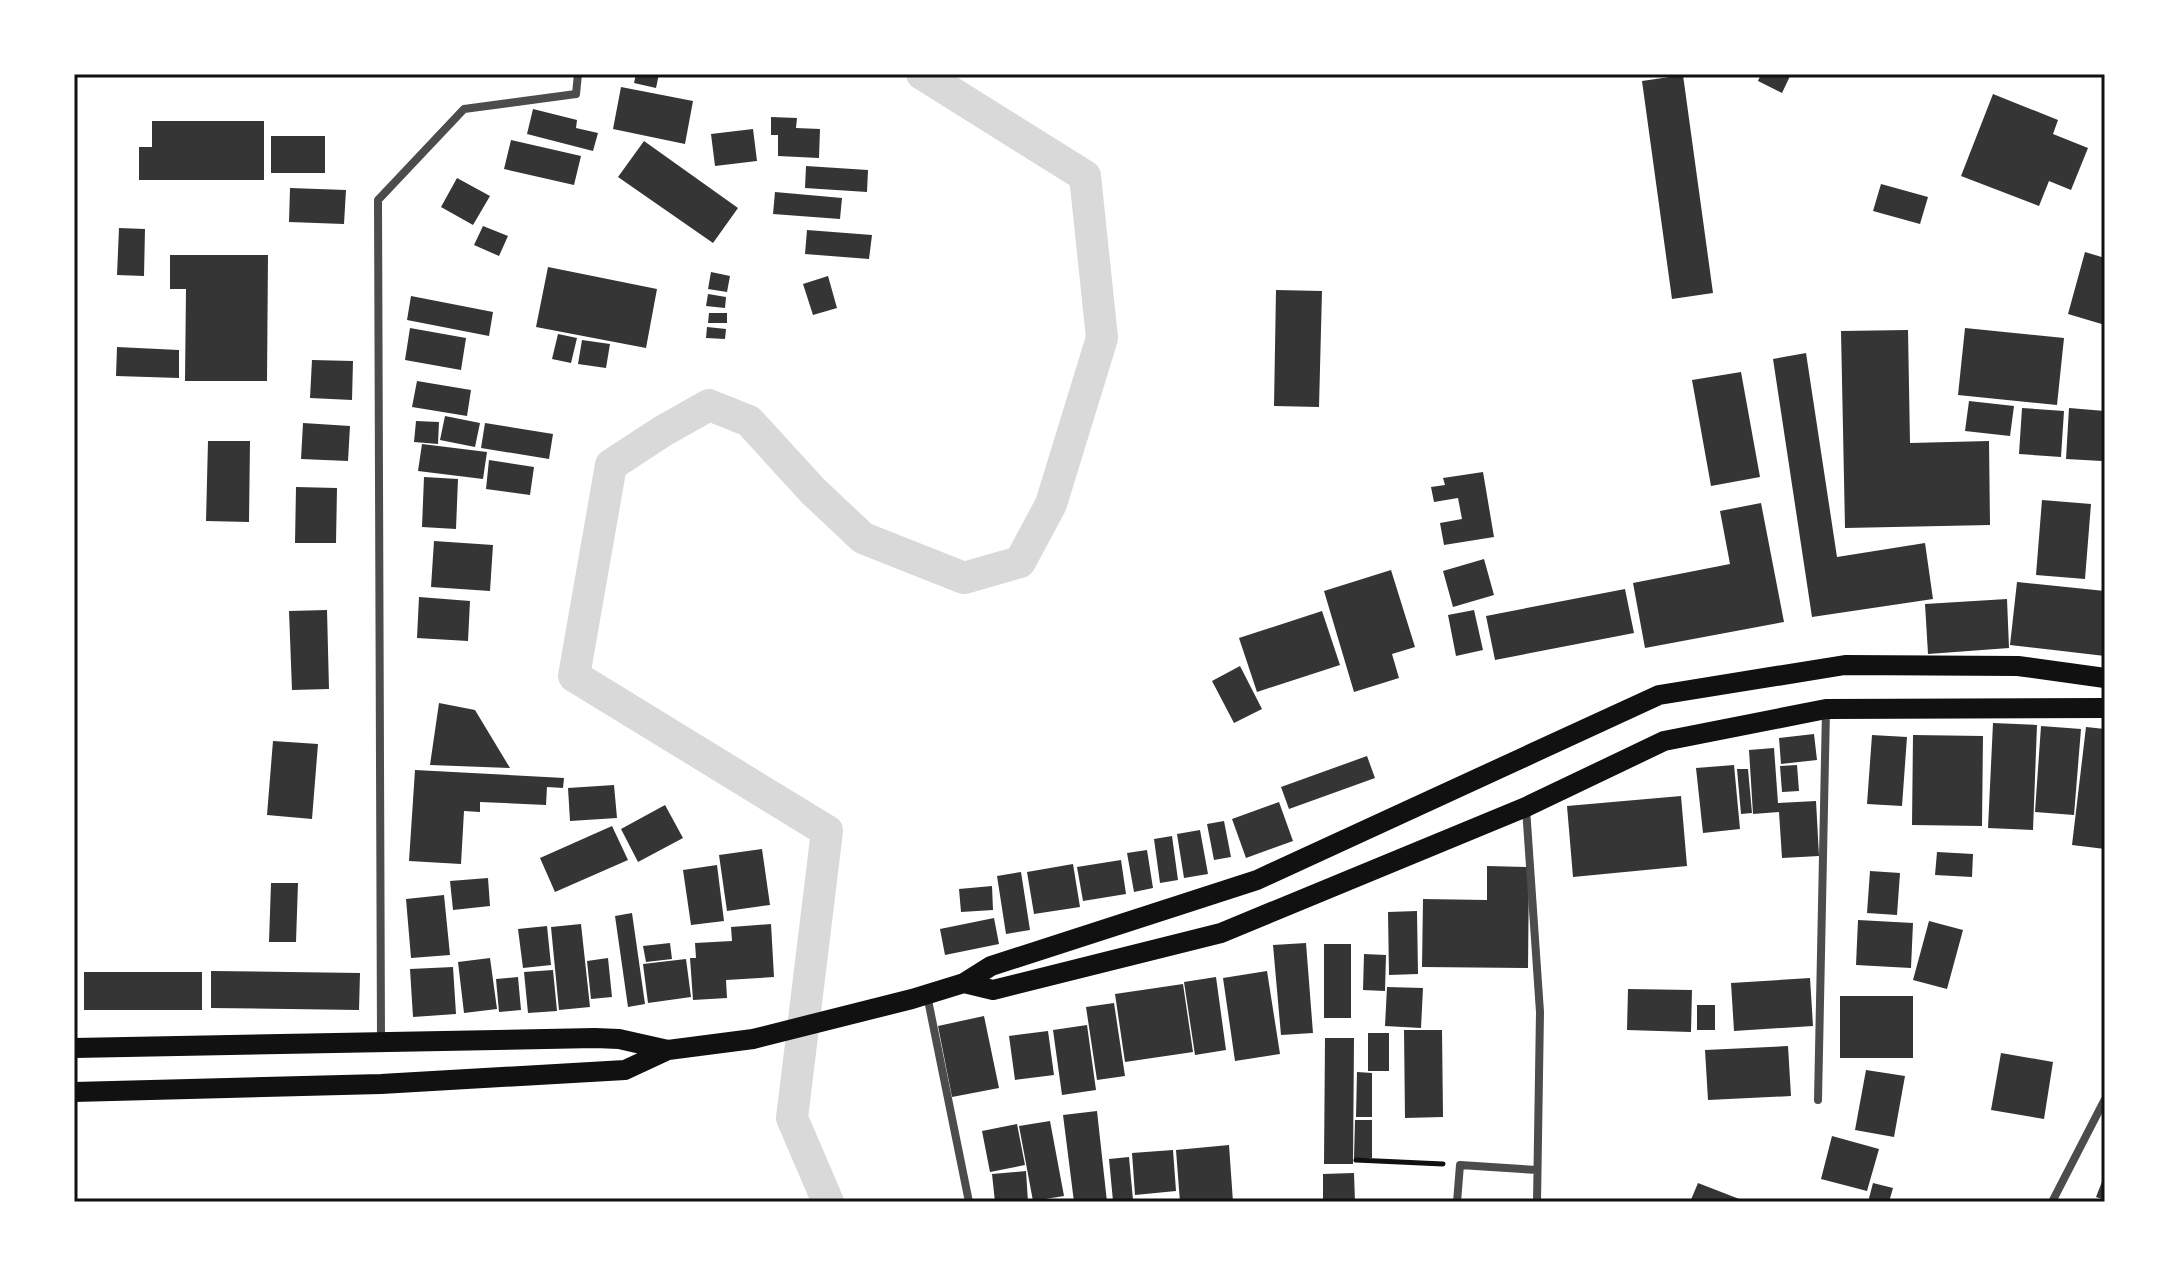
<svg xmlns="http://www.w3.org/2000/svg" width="2179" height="1276" font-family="'Noto Sans',sans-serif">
<rect width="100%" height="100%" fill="#fff"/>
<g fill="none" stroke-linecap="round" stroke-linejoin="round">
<path stroke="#d9d9d9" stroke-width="32" d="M 828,1202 L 792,1118 L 827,831 L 574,676 L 611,465 L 663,431 L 709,405 L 749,421 L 813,491 L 863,538 L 964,578 L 1020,562 L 1051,504 L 1102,338 L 1085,176 L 922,74"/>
</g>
<path fill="#353535" d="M 636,74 L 659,74 L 656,88 L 634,83 Z
M 1761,74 L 1791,74 L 1782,93 L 1758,81 Z
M 1683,75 L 1713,293 L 1672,299 L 1642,81 Z
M 621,87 L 693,101 L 685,144 L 613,129 Z
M 1993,94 L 2058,120 L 2053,134 L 2088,148 L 2071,190 L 2049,181 L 2039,206 L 1961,176 Z
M 533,109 L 577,120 L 576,128 L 598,133 L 593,151 L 527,134 Z
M 771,117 L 797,118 L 796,128 L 820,129 L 819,158 L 778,156 L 778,135 L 771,135 Z
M 152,121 L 264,121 L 264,180 L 139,180 L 139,147 L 152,147 Z
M 753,129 L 757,161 L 715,166 L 711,134 Z
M 271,136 L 325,136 L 325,173 L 271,173 Z
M 511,140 L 581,156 L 574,185 L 504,169 Z
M 644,141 L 738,208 L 713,243 L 618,177 Z
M 806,166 L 868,170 L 867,192 L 805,188 Z
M 457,178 L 490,196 L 473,225 L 441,207 Z
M 1881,184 L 1928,197 L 1920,224 L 1873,211 Z
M 290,188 L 346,190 L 344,224 L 289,222 Z
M 775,192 L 842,198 L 840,219 L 773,214 Z
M 483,226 L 508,236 L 499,256 L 474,245 Z
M 119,228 L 145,229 L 144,276 L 117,275 Z
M 807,230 L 872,235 L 869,259 L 805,254 Z
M 2085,252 L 2105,258 L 2105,325 L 2068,314 Z
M 170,255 L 268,255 L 267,381 L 185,381 L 186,289 L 170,289 Z
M 548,267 L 657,289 L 646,348 L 536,327 Z
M 711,272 L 730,276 L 727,292 L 708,289 Z
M 828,276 L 837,308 L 813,315 L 803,284 Z
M 1276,290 L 1322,291 L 1319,407 L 1274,406 Z
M 708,294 L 726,297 L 725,308 L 706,306 Z
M 411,296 L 493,312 L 489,336 L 407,320 Z
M 709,313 L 727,313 L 727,323 L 708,323 Z
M 707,327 L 726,329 L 725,339 L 706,338 Z
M 410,328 L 466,338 L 461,370 L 405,360 Z
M 1965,328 L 2064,338 L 2057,405 L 1958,395 Z
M 1908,330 L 1910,443 L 1989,441 L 1990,525 L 1845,528 L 1841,331 Z
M 558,334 L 577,338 L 571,363 L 552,359 Z
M 582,340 L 610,344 L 606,368 L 578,364 Z
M 117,347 L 179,350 L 179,378 L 116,376 Z
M 1806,353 L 1837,557 L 1925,543 L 1933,599 L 1812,617 L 1773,359 Z
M 312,360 L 353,361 L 352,400 L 310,398 Z
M 1741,372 L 1760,477 L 1711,486 L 1692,380 Z
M 417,381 L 471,390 L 467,416 L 412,407 Z
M 1969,401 L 2014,406 L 2010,436 L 1965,431 Z
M 2022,408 L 2064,411 L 2061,457 L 2019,454 Z
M 2069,408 L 2105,411 L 2102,461 L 2066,459 Z
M 445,416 L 480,423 L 475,447 L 440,440 Z
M 416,421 L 439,422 L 438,444 L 414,442 Z
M 303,423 L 350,426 L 348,461 L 301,459 Z
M 485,423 L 553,434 L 549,459 L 481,448 Z
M 208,441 L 250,441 L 249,522 L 206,521 Z
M 422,444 L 487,452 L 483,479 L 418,471 Z
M 489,460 L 534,467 L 530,495 L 486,489 Z
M 1483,472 L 1494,537 L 1444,545 L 1440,523 L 1462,519 L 1458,498 L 1434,502 L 1431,487 L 1445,485 L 1443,478 Z
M 424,477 L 458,479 L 456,529 L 422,527 Z
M 296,487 L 337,488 L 336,543 L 295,543 Z
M 2042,500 L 2091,504 L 2085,579 L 2036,575 Z
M 1761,503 L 1784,622 L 1645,648 L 1633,583 L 1730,564 L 1720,511 Z
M 434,541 L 493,545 L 490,591 L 431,587 Z
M 1484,559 L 1494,595 L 1453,607 L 1443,571 Z
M 1391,570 L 1415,647 L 1392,654 L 1399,678 L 1354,692 L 1324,591 Z
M 2017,582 L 2105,591 L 2105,656 L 2010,645 Z
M 1625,589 L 1634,633 L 1495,660 L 1486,616 Z
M 419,597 L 470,601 L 468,641 L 417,638 Z
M 2007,599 L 2009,648 L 1928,654 L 1925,604 Z
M 327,610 L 329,689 L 292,690 L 289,611 Z
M 1474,610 L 1483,650 L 1456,656 L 1448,615 Z
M 1322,611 L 1340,665 L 1257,692 L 1239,638 Z
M 1240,666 L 1262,709 L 1234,723 L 1212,681 Z
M 439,703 L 475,710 L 510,768 L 430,765 Z
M 1993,723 L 2037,725 L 2033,830 L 1988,828 Z
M 2041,726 L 2081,729 L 2074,815 L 2035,812 Z
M 2086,727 L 2105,729 L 2105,849 L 2072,845 Z
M 1814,734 L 1817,760 L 1781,764 L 1779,738 Z
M 1872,735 L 1907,737 L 1902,806 L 1867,804 Z
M 1913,735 L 1983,736 L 1982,826 L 1912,825 Z
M 273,741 L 318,744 L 312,819 L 267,815 Z
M 1774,748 L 1778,803 L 1816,801 L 1819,856 L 1782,858 L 1779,812 L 1753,814 L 1749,750 Z
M 1367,756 L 1375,778 L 1289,809 L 1281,787 Z
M 1734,765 L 1740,829 L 1703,833 L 1696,768 Z
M 1797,765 L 1799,791 L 1782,792 L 1780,766 Z
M 1737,769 L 1748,769 L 1752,813 L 1741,814 Z
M 415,770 L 564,778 L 563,788 L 547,787 L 546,805 L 480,802 L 480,812 L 464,811 L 461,864 L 409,861 Z
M 614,785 L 617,818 L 570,821 L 568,788 Z
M 1681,796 L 1687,866 L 1573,877 L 1567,806 Z
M 1279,802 L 1293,841 L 1246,858 L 1232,819 Z
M 665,805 L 683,838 L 638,862 L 621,829 Z
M 1224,821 L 1231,857 L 1214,860 L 1207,824 Z
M 612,826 L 628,860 L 555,892 L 540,858 Z
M 1200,830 L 1208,874 L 1184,878 L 1177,834 Z
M 1172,836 L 1178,880 L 1160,883 L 1154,839 Z
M 762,849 L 770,905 L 727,911 L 719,855 Z
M 1147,850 L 1153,888 L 1134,892 L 1127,853 Z
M 1937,852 L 1973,854 L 1972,877 L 1935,875 Z
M 1121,860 L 1126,894 L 1083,901 L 1077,867 Z
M 1073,864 L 1080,907 L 1034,914 L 1027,872 Z
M 717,865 L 724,921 L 691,925 L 683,870 Z
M 1487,866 L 1529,867 L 1528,968 L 1422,967 L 1423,899 L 1487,900 Z
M 1870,871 L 1900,873 L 1897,915 L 1867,913 Z
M 1021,872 L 1030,930 L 1006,934 L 997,876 Z
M 488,878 L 490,906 L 453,910 L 450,881 Z
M 271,883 L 298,883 L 296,942 L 269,942 Z
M 992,886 L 993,910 L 961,912 L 959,889 Z
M 444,895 L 450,955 L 411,958 L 406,899 Z
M 1417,911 L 1418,974 L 1389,975 L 1388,912 Z
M 632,913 L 645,1004 L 628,1007 L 615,916 Z
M 994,918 L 999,944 L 945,955 L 940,929 Z
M 1858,920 L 1913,923 L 1911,968 L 1856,965 Z
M 1929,921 L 1963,930 L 1947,989 L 1913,980 Z
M 581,924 L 590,1007 L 559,1010 L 551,927 Z
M 771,924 L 774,977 L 726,980 L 727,998 L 693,1000 L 690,958 L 696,958 L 695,943 L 732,941 L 731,927 Z
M 547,926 L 551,965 L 523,968 L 518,929 Z
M 670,943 L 672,959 L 646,962 L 643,946 Z
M 1306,943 L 1313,1033 L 1281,1035 L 1273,945 Z
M 1324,944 L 1351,944 L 1351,1018 L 1324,1018 Z
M 1364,954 L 1386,955 L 1385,991 L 1363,990 Z
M 490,958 L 497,1009 L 464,1013 L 458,962 Z
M 608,958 L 612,997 L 591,999 L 587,961 Z
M 686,959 L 691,997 L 648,1003 L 643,964 Z
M 453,967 L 456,1014 L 413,1017 L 410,969 Z
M 553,970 L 557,1011 L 528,1013 L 524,972 Z
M 211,971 L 360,973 L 359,1010 L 211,1008 Z
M 1267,971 L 1280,1054 L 1235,1061 L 1223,978 Z
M 84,972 L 202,972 L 202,1010 L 84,1010 Z
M 518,977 L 521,1010 L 499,1012 L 496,979 Z
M 1216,977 L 1226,1050 L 1195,1055 L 1184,982 Z
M 1810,978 L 1813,1026 L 1734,1031 L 1731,983 Z
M 1183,984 L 1193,1052 L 1125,1062 L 1115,994 Z
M 1387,987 L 1423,988 L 1421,1028 L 1385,1026 Z
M 1628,989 L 1692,990 L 1691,1032 L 1627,1030 Z
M 1840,996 L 1913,996 L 1913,1058 L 1840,1058 Z
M 1114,1003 L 1125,1076 L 1097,1080 L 1086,1007 Z
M 1697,1005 L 1715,1005 L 1715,1030 L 1697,1030 Z
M 984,1016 L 999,1088 L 952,1097 L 938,1026 Z
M 1087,1025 L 1096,1090 L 1062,1095 L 1053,1030 Z
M 1404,1030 L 1442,1030 L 1443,1117 L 1405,1118 Z
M 1048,1031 L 1054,1075 L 1015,1080 L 1009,1036 Z
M 1368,1033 L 1389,1033 L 1389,1071 L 1368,1071 Z
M 1325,1038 L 1354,1038 L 1353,1164 L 1324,1164 Z
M 1788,1046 L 1791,1096 L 1708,1100 L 1705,1050 Z
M 2001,1053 L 2053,1062 L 2044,1119 L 1991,1110 Z
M 1866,1070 L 1905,1076 L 1894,1137 L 1855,1130 Z
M 1357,1072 L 1372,1073 L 1372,1117 L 1356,1117 Z
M 1097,1111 L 1107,1202 L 1074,1202 L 1063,1115 Z
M 1355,1120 L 1372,1120 L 1372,1158 L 1354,1158 Z
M 1050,1121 L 1064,1196 L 1033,1201 L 1019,1126 Z
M 1017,1124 L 1025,1165 L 990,1172 L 982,1131 Z
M 1832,1136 L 1879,1149 L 1867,1191 L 1821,1179 Z
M 1229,1145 L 1233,1202 L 1180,1202 L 1176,1150 Z
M 1173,1150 L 1176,1191 L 1135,1195 L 1132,1153 Z
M 1129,1157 L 1133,1200 L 1113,1201 L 1109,1159 Z
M 1026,1171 L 1028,1202 L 995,1202 L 992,1174 Z
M 1354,1173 L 1355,1202 L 1323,1202 L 1323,1174 Z
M 2105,1174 L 2105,1200 L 2096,1197 Z
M 1698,1183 L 1747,1202 L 1690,1202 Z
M 1873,1183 L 1893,1188 L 1889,1202 L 1868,1202 Z"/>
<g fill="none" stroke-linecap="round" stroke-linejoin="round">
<path stroke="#111" stroke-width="5" d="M 1356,1160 L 1443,1164"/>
<path stroke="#4c4c4c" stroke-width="8" d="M 1526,808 L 1540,1012 L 1537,1202
M 927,995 L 969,1202
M 381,1041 L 378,200 L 464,109 L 576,94 L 578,74
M 1818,1100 L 1826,710
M 1457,1202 L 1460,1165 L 1537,1170
M 2052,1202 L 2105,1099"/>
<path stroke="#111" stroke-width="20" d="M 964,983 L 993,990 L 1221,933 L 1526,807 L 1664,741 L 1826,709 L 2105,708
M 74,1048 L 595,1038 L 619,1039 L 668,1050
M 74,1092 L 381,1084 L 625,1070 L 668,1050 L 753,1039 L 912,999 L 964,983 L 991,966 L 1257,880 L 1659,695 L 1845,665 L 2018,666 L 2105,678"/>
</g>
<rect width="2179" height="1276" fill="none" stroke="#ffffff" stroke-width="152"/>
<rect x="76" y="76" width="2027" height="1124" fill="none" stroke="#111" stroke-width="3"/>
</svg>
